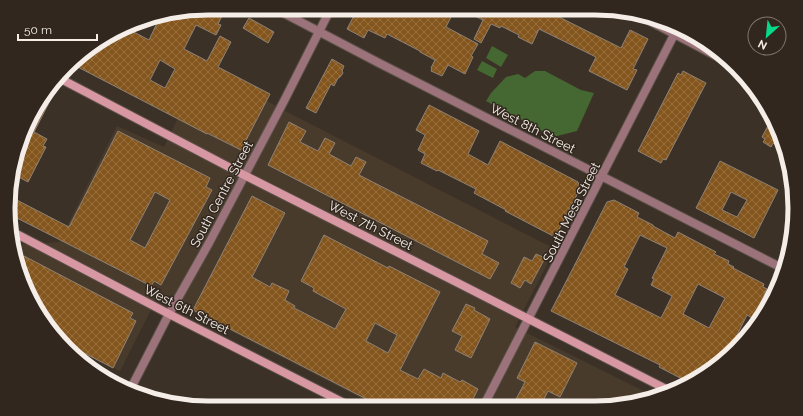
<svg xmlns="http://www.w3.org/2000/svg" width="803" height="416" font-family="Raleway,sans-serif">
<defs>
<pattern id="building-cross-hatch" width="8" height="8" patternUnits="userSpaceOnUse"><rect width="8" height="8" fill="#84561e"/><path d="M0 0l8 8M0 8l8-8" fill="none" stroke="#966f3f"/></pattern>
</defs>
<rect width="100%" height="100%" fill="#3b3127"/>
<path fill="#493b2c" d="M 203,66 L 289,113 L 555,249 L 515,327 L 656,397 L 621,406 L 378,407 L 159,294 L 120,371 L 61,342 L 23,285 L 14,245 L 59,242 L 117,126 L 164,147 Z"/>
<path fill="#456731" d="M 492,46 L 508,55 L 501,67 L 486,58 Z
M 482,61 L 497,69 L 493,78 L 477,70 Z
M 535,71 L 545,71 L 581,90 L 594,93 L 577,131 L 553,137 L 486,101 L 491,93 L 506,77 L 518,74 L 525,78 Z"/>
<path fill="url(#building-cross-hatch)" stroke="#8e8277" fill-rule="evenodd" d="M 208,8 L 226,8 L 218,24 L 221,25 L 216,35 L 196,25 L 184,49 L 207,61 L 220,36 L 231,42 L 218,67 L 270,94 L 241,150 L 207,133 L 207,134 L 72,64 L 86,49 L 126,28 L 149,40 L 158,21 L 151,17 L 172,14 L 182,19 L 182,18 L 183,18 L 187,12 ZM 160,60 L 175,69 L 165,88 L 150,80 Z
M 358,8 L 396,8 L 412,17 L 417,8 L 435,8 L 441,11 L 441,10 L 452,15 L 446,27 L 478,44 L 471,56 L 473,57 L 465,74 L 448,65 L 442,76 L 431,71 L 432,68 L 431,68 L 435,60 L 420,52 L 420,51 L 387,34 L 385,38 L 368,30 L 364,38 L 347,29 Z
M 479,8 L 558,8 L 555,15 L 621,48 L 630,30 L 648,39 L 633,69 L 637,70 L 627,90 L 589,71 L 596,57 L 539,29 L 532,44 L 518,37 L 519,35 L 501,26 L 500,28 L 491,24 L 481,43 L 474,39 L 483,20 L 475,16 Z
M 249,18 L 274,32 L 268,43 L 243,28 Z
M 332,59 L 344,66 L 342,71 L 343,73 L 340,77 L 338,78 L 334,86 L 331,84 L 316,113 L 306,108 Z
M 683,71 L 706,83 L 666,160 L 663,159 L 661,163 L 638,151 L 678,73 L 681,75 Z
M 45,94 L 52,97 L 34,132 L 47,139 L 43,146 L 46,147 L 28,182 L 13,174 L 15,156 L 42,97 Z
M 429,105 L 479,131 L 468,154 L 488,165 L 500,141 L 578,182 L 580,189 L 555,237 L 505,211 L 506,210 L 474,193 L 476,189 L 438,170 L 437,171 L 421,163 L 425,154 L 418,150 L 425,135 L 416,130 Z
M 771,120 L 784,144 L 785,147 L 777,143 L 776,145 L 773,143 L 771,147 L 763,142 L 765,139 L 762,137 Z
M 289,122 L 306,131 L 300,142 L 318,151 L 325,138 L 335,143 L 329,154 L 351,166 L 356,157 L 366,162 L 359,175 L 488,241 L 482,254 L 499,263 L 490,279 L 268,165 Z
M 118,131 L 210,178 L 206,187 L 212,190 L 161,285 L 154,281 L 151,286 L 9,214 L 11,197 L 69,227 ZM 155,192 L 170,200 L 145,248 L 130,240 Z
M 720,161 L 778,190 L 754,238 L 696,208 ZM 731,192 L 747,200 L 737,217 L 722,210 Z
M 252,196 L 285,213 L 252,277 L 270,287 L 272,283 L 289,291 L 285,300 L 295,306 L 294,308 L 300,311 L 335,329 L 346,309 L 313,291 L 314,288 L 301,281 L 324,235 L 388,268 L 389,266 L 440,292 L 400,370 L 418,379 L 424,369 L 441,378 L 443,373 L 460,382 L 462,380 L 478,389 L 469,407 L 382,407 L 193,310 ZM 375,323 L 397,335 L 388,353 L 366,341 Z
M 614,200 L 639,213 L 637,217 L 653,225 L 653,226 L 675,238 L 678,232 L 716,252 L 714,254 L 729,261 L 728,264 L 734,267 L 733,268 L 764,284 L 763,287 L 767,289 L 758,308 L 759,309 L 754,319 L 747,315 L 734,341 L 740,344 L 706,374 L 690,383 L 659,367 L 660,365 L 551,311 L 607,202 ZM 640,235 L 667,248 L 652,278 L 654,279 L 651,285 L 672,296 L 661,318 L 615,295 L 628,269 L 624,267 ZM 698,284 L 725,298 L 709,328 L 683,314 Z
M 536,254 L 545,258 L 531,284 L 525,280 L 520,288 L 513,284 L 511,283 L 524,257 L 532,261 Z
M 24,256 L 133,313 L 130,318 L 136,321 L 113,368 L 61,341 L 23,285 L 19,266 Z
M 466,304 L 475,308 L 474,310 L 490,319 L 471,358 L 455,350 L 462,336 L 452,331 Z
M 535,342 L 577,363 L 560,397 L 548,391 L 540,407 L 512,407 L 525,382 L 517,378 Z"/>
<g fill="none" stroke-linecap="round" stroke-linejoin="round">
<g stroke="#594f46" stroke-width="10">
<path id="street" d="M 274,8 L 377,62 L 782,268
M 642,17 L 724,60
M 130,390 L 169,314 L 209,243 L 284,101 L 331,8
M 483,407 L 678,27"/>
</g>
<g stroke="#594f46" stroke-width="10">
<path id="secondary" d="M 59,78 L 244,175 L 456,282 L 672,392
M 11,231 L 169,314 L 352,407"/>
</g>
<use href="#street" stroke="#9c737b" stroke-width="8"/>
<use href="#secondary" stroke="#d797a3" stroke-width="8"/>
</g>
<g text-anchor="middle" stroke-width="3" stroke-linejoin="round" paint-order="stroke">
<g font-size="13" fill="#f5eee8" stroke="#31271e">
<text transform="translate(533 128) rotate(27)" y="5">West 8th Street</text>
<text transform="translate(221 194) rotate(-62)" y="5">South Centre Street</text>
<text transform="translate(571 212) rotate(-63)" y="5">South Mesa Street</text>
<text transform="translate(371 225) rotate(27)" y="5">West 7th Street</text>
<text transform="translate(187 309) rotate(27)" y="5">West 6th Street</text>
</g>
</g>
<path d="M0 0H803V416H0ZM208 15H595A193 193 0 0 1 788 208V208A193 193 0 0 1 595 401H208A193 193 0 0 1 15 208V208A193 193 0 0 1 208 15Z" fill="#31271e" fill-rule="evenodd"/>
<path fill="none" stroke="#f5eee8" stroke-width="5" d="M208 15H595A193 193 0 0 1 788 208V208A193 193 0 0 1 595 401H208A193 193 0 0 1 15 208V208A193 193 0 0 1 208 15Z"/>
<g transform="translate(767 36) rotate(207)"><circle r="19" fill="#31271e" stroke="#7f776f"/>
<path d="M0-3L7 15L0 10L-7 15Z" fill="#07d98b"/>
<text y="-6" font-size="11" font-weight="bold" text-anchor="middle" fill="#f5eee8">N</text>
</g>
<path d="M18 34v6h79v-6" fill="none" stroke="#f5eee8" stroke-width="2"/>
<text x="24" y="34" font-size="12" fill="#f5eee8" stroke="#31271e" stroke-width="3" paint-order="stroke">50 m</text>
</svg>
